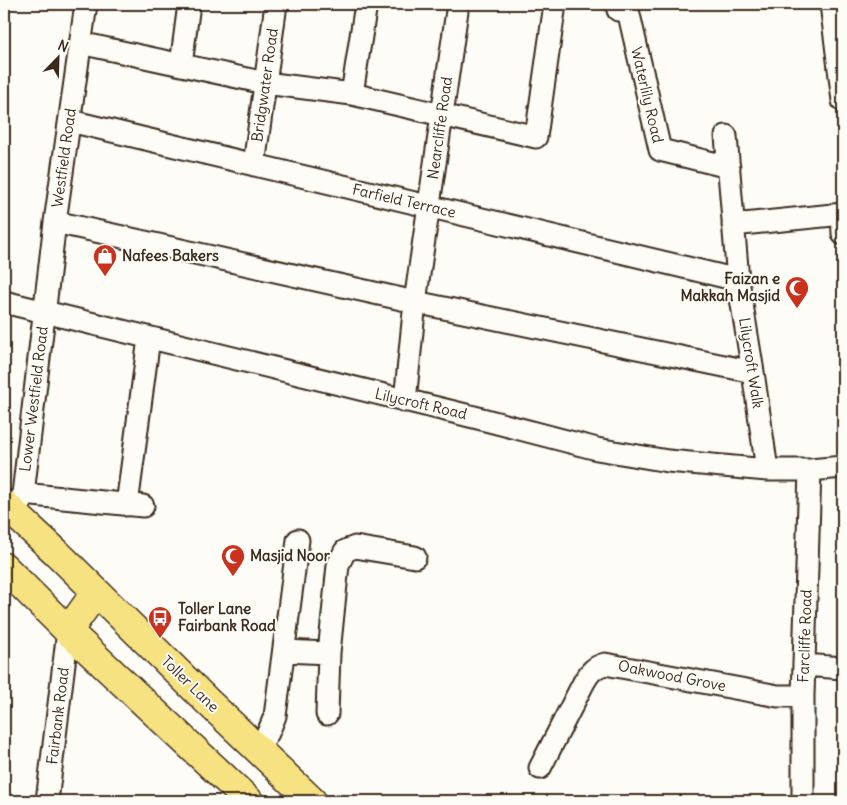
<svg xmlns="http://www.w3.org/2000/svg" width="847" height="805" font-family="Delius,sans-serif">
<rect width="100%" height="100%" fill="#fdfcf7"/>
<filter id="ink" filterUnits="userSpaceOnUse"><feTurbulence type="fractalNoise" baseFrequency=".02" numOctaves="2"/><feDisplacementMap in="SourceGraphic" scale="10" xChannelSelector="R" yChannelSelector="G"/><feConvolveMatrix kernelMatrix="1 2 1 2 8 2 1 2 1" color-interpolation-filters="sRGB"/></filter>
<g filter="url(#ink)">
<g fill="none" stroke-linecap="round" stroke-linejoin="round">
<g stroke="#3b2a1e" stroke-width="25">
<path id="minor" d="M 831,4 L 843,101
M 618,10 L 628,10 L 660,150 L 729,167
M 80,43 L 265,83 L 352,94 L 536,137 L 555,4
M 181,65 L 189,4
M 352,94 L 366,4
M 70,121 L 738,280
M 726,136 L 738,280 L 753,372 L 767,470
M 254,165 L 276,4
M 842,214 L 843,234
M 55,222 L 415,302 L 753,372
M 733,225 L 843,214
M 4,302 L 474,417 L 597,449 L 668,461 L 767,470 L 810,470 L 843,467
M 405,401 L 415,302 L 458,4
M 23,494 L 143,506
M 127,505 L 149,338
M 13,512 L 21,501 L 23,494 L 55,222 L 86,4
M 284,651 L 329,653 L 338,565 L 345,551 L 355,547 L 415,557
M 804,665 L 843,668
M 327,714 L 329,653
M 257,749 L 268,733 L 275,716 L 298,540
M 540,768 L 584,682 C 590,672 594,667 605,664 L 778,696 L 803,696
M 47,801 L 68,631
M 803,801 L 803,696 L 810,470"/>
</g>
<g stroke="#3b2a1e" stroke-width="31">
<path id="major" d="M 4,504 L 55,551 L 208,702 L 312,801
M 4,567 L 68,631 L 249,801
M 68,631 L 96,592"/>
</g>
<use href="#minor" stroke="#fdfcf7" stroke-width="21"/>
<use href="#major" stroke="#f7e281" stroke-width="28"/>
</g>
</g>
<defs>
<g id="shop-pin" transform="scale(1.25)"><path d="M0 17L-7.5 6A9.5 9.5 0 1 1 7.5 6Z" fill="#c8321e" stroke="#fdfcf7"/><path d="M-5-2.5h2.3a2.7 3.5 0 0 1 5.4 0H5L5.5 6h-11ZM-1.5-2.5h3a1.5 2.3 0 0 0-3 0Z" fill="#fff"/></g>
<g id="mosque-pin" transform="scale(1.25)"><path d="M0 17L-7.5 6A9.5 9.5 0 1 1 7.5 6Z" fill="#c8321e" stroke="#fdfcf7"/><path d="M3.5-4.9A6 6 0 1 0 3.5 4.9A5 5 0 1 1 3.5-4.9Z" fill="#fff"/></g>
<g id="bus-pin" transform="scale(1.25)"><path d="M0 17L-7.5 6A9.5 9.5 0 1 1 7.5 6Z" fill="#c8321e" stroke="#fdfcf7"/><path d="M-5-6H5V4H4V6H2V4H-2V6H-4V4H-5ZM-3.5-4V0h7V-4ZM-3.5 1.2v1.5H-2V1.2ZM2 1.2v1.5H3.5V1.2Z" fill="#fff"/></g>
</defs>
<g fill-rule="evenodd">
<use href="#shop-pin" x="105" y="256"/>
<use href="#mosque-pin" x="797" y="288"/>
<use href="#mosque-pin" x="233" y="556"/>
<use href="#bus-pin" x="160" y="618"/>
</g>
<g text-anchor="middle" stroke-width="4" stroke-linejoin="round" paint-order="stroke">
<g font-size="15" fill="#3b2a1e" stroke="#fdfcf7">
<text transform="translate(265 85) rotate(-82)" y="5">Bridgwater Road</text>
<text transform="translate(647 95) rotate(77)" y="5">Waterlily Road</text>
<text transform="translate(440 128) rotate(-82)" y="5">Nearcliffe Road</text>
<text transform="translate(64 158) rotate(-82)" y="5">Westfield Road</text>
<text transform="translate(404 201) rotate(13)" y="5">Farfield Terrace</text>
<text transform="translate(751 363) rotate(81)" y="5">Lilycroft Walk</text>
<text transform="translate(34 399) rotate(-83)" y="5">Lower Westfield Road</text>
<text transform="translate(421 404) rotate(13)" y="5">Lilycroft Road</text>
<text transform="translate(805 636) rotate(-88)" y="5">Farcliffe Road</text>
<text transform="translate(672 676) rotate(11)" y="5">Oakwood Grove</text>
<text transform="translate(190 684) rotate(44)" y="5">Toller Lane</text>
<text transform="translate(58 716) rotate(-83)" y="5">Fairbank Road</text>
</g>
<g font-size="15" font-weight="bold" fill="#3b2a1e" stroke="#fdfcf7" text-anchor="start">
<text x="122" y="261">Nafees Bakers</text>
<text x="780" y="284" text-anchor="end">Faizan e<tspan x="780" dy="17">Makkah Masjid</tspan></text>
<text x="250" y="561">Masjid Noor</text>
<text x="178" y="614">Toller Lane<tspan x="178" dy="17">Fairbank Road</tspan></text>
</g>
</g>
<rect width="847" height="805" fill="none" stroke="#fdfcf7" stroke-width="20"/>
<rect x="10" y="10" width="827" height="785" fill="none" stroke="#3b2a1e" stroke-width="2" filter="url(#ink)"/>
<g transform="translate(58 58) rotate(23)" stroke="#fdfcf7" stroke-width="4" paint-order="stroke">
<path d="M0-4L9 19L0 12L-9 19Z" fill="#3b2a1e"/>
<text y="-8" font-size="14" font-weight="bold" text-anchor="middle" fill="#3b2a1e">N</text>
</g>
</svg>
